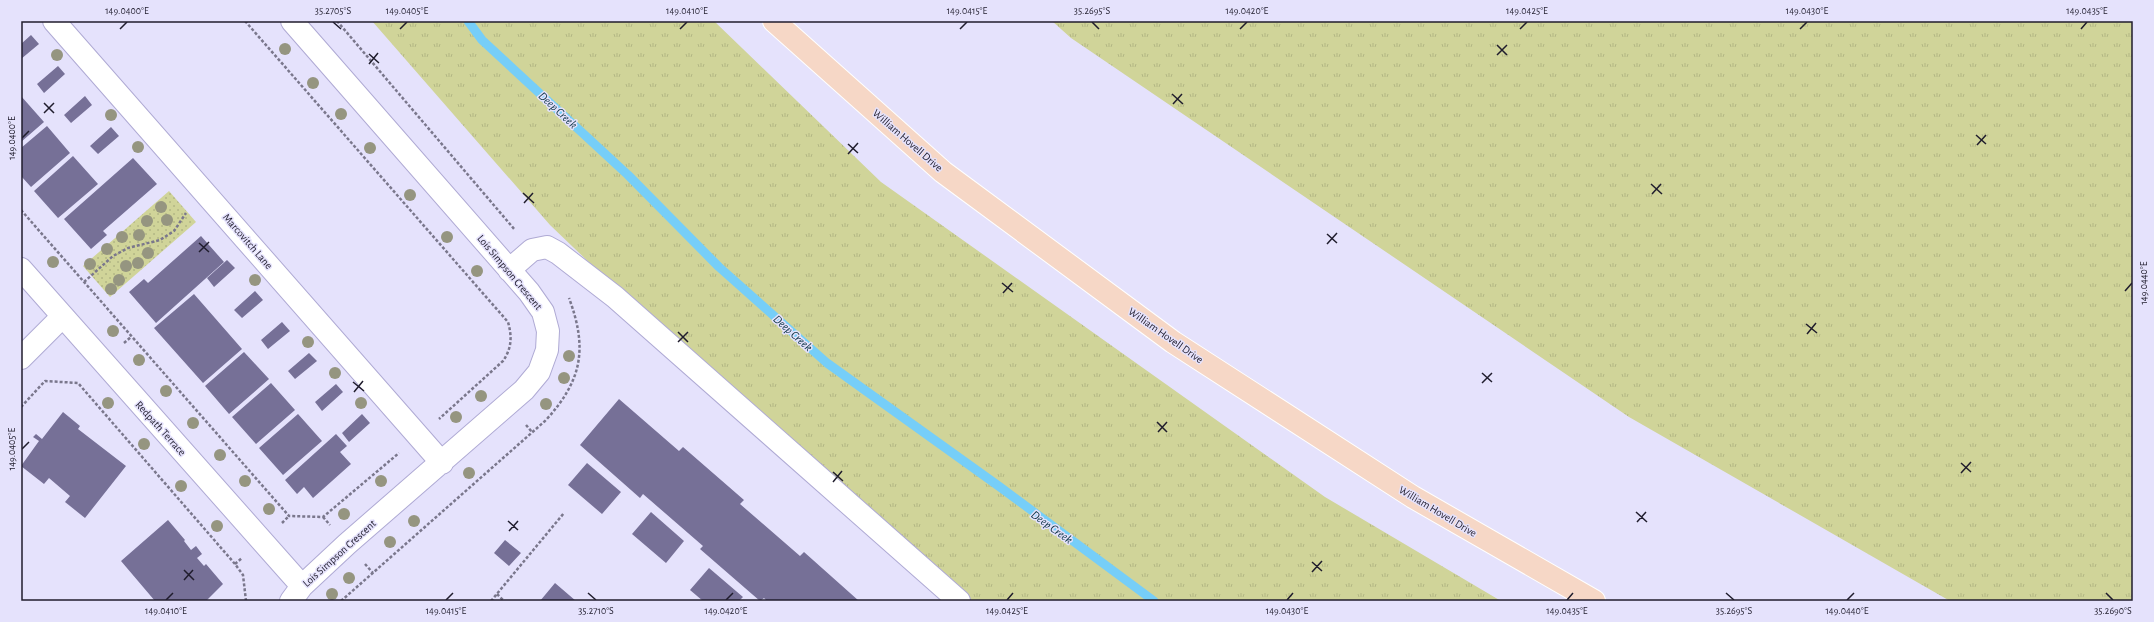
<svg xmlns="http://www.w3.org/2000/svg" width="2154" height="622" font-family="'Alegreya Sans',sans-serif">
<defs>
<pattern id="grass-tufts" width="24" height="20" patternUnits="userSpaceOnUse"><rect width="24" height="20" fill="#d0d499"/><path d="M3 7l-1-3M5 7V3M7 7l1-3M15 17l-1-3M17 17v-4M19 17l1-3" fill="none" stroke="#b2b684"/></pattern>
<pattern id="park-dots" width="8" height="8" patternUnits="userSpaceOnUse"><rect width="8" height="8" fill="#d0d499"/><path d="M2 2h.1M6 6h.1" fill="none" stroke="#b2b684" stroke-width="1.8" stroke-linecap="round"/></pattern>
</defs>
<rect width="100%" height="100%" fill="#e5e2fc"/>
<path fill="url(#grass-tufts)" d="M 372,21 L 714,21 L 881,182 L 1325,497 L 1501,601 L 966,601 L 668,338 L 550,225 Z
M 1052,21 L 2133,21 L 2133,601 L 1950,601 L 1629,417 L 1071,38 Z"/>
<path fill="url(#park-dots)" d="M 169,191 L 196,222 L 110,297 L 83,266 Z"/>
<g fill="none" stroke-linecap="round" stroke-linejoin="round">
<path stroke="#76cef8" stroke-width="9" d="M 468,21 L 482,40 L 628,175 L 719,267 L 827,363 L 1000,487 L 1154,601"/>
</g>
<path fill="#767097" d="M 31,35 L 39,44 L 21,59 L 21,44 Z
M 58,66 L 65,74 L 44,93 L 37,84 Z
M 21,96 L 44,122 L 21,142 Z
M 85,96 L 92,105 L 71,123 L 64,115 Z
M 47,126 L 70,153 L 31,187 L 21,176 L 21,148 Z
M 111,127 L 119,136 L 98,154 L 90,146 Z
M 73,156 L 98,184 L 58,218 L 34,191 Z
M 133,158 L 157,184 L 103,231 L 107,235 L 91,249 L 64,219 Z
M 201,236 L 224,262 L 156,323 L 129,292 L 144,279 L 148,283 Z
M 227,260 L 235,268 L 214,287 L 207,278 Z
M 255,291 L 263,300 L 242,318 L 234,310 Z
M 194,294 L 242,349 L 203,383 L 154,328 Z
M 282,322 L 290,331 L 268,349 L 261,340 Z
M 244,352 L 269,379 L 229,414 L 205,386 Z
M 309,353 L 317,361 L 295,379 L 288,371 Z
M 271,383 L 295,410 L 256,444 L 232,417 Z
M 336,384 L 343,392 L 322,411 L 315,402 Z
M 619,399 L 679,451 L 683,447 L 744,500 L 740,504 L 800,556 L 804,552 L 859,601 L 767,601 L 764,598 L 760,601 L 700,549 L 703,546 L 643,494 L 640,498 L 580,445 Z
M 63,412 L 80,426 L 78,429 L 126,466 L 85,518 L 65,502 L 70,496 L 49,478 L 44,484 L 21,466 L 39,441 L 33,437 L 36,434 L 42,439 Z
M 298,414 L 322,441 L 283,475 L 259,448 Z
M 362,414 L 370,423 L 349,442 L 342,433 Z
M 336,434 L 347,446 L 340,452 L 351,464 L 313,498 L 304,487 L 297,494 L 285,480 Z
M 587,463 L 621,492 L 602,514 L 568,485 Z
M 651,512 L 684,541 L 666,563 L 632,534 Z
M 168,520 L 185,540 L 184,541 L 191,550 L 196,546 L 202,554 L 197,558 L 204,566 L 206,564 L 223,584 L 206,601 L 155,601 L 121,561 Z
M 505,540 L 521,553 L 509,566 L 494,553 Z
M 709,568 L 743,597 L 739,601 L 703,601 L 690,590 Z
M 555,583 L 576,601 L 540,601 Z"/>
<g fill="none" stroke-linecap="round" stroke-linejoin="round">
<g stroke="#afaad4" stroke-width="24">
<path id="minor" d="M 54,21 L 442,463
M 21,269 L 302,586
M 509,270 L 532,250 L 547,247 L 558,253 L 615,297 L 959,601
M 21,358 L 62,317
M 291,601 L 302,586 L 347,544 L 524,390 L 539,372 L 547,350 L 548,331 L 543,312 L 529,292 L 292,21"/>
</g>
<g stroke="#fff" stroke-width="24">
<path id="major" d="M 774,21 L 943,172 L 1173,342 L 1413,497 L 1594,601"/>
</g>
<path stroke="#7a778c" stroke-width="2.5" stroke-dasharray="3 2" stroke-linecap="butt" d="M 245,21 L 508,322 C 512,336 512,348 503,361 L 439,419
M 337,21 L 515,230
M 21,210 L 289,516 L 323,517 L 399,453
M 84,282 L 113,256 L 128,248 L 160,240 L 174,231 L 186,213
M 124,343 L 131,337
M 21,407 L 45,381 L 78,383 L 235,564 L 243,575 L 246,601
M 526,425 L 532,432
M 323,517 L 330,525
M 282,523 L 289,516
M 235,564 L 242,558
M 365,564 L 373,573
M 497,594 L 504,601
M 341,601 L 545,421 C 582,381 588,349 569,298
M 491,601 L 564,513"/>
<use href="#minor" stroke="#fff" stroke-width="22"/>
<use href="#major" stroke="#f6d7c6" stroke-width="22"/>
</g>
<g fill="#959580">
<circle cx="285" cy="49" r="6"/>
<circle cx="57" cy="55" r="6"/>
<circle cx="313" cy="83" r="6"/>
<circle cx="341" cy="114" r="6"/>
<circle cx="111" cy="115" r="6"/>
<circle cx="138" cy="147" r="6"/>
<circle cx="370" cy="148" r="6"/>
<circle cx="410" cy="195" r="6"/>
<circle cx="161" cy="207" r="6"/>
<circle cx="167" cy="220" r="6"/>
<circle cx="147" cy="221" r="6"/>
<circle cx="139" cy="235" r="6"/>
<circle cx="122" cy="237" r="6"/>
<circle cx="447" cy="237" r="6"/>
<circle cx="107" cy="249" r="6"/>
<circle cx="148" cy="253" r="6"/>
<circle cx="53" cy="262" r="6"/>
<circle cx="138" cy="263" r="6"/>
<circle cx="90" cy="264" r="6"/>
<circle cx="126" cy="266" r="6"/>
<circle cx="477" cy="271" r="6"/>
<circle cx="119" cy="280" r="6"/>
<circle cx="255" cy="280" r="6"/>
<circle cx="111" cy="289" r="6"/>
<circle cx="113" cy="331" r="6"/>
<circle cx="308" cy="342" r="6"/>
<circle cx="569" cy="356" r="6"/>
<circle cx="139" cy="360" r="6"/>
<circle cx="335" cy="373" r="6"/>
<circle cx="564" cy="378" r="6"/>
<circle cx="166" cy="391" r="6"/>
<circle cx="481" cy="396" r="6"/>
<circle cx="108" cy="403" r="6"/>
<circle cx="361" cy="403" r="6"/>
<circle cx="546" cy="404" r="6"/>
<circle cx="456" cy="417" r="6"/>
<circle cx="193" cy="423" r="6"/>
<circle cx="144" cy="444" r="6"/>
<circle cx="220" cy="455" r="6"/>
<circle cx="469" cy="473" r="6"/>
<circle cx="245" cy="481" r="6"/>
<circle cx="381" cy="481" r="6"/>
<circle cx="181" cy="486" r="6"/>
<circle cx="269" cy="509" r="6"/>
<circle cx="344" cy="514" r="6"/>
<circle cx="414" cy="521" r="6"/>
<circle cx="217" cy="526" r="6"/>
<circle cx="390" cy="542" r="6"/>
<circle cx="349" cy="578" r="6"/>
<circle cx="332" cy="594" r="6"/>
</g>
<path fill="none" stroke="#201d2d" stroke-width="1.5" d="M 333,22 L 341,29M 1092,22 L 1099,29M 120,29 L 127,22M 400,29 L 407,22M 680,29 L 687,22M 960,29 L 967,22M 1240,29 L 1247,22M 1520,29 L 1527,22M 1800,29 L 1807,22M 2081,29 L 2087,22M 1497,45 L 1507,55M 369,54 L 379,63M 1497,55 L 1507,45M 369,64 L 378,53M 1172,94 L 1183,104M 44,103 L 54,113M 1173,104 L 1182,94M 44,113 L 54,103M 1976,135 L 1986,144M 22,138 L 29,131M 848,144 L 858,153M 1977,145 L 1986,135M 848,154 L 858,143M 1651,184 L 1662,194M 523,193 L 534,203M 1652,194 L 1661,184M 524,203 L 533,193M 1327,234 L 1337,243M 199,243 L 209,252M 1327,244 L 1337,233M 199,252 L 209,242M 1002,283 L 1013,292M 2125,291 L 2132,283M 1003,293 L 1012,283M 1806,324 L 1817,333M 678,332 L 688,342M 1807,334 L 1816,323M 678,342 L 688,332M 1482,373 L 1492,382M 353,382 L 364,391M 1482,383 L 1492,373M 354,392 L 363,381M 1157,422 L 1167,432M 1158,432 L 1167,422M 22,449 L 29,442M 1961,463 L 1971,472M 833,472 L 843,481M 1961,473 L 1971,462M 833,482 L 842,471M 1636,512 L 1647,522M 508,521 L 518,530M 1637,522 L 1646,512M 509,531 L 518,521M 1312,562 L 1322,571M 184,570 L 194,580M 1312,572 L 1322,561M 184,580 L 193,570M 588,593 L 596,600M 1726,593 L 1734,600M 2106,593 L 2113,600M 166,600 L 173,593M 446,600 L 453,593M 726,600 L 733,593M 1007,600 L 1013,593M 1287,600 L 1293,593M 1567,600 L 1573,593M 1847,600 L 1854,593"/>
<g text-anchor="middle" stroke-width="3" stroke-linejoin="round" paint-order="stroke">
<g font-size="11" fill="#201d2d" stroke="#e5e2fc">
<text transform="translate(908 140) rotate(41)" y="4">William Hovell Drive</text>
<text transform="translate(248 241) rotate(49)" y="4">Marcovitch Lane</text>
<text transform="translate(510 272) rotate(50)" y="4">Lois Simpson Crescent</text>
<text transform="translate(1166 335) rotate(35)" y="4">William Hovell Drive</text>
<text transform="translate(161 428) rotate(48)" y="4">Redpath Terrace</text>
<text transform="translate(1438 511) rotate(31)" y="4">William Hovell Drive</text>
<text transform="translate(339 553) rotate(-42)" y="4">Lois Simpson Crescent</text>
</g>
<g font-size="12" font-style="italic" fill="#0d3546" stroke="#e5e2fc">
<text transform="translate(558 110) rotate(43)" y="4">Deep Creek</text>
<text transform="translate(793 333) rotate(42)" y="4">Deep Creek</text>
<text transform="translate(1052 527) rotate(36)" y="4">Deep Creek</text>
</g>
</g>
<rect width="2154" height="622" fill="none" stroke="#e5e2fc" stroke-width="44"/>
<rect x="22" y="22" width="2110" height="578" fill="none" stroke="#201d2d" stroke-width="1.5"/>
<g font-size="10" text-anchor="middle" fill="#201d2d">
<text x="127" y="14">149.0400°E</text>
<text x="333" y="14">35.2705°S</text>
<text x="407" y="14">149.0405°E</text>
<text x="687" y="14">149.0410°E</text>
<text x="967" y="14">149.0415°E</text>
<text x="1092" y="14">35.2695°S</text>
<text x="1247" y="14">149.0420°E</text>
<text x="1527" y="14">149.0425°E</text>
<text x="1807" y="14">149.0430°E</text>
<text x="2087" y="14">149.0435°E</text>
<text transform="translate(11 138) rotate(-90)" y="4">149.0400°E</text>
<text transform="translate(2143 283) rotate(-90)" y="4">149.0440°E</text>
<text transform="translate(11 449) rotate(-90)" y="4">149.0405°E</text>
<text x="166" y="614">149.0410°E</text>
<text x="446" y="614">149.0415°E</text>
<text x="596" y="614">35.2710°S</text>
<text x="726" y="614">149.0420°E</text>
<text x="1007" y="614">149.0425°E</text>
<text x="1287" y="614">149.0430°E</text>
<text x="1567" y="614">149.0435°E</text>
<text x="1734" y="614">35.2695°S</text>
<text x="1847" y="614">149.0440°E</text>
<text x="2113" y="614">35.2690°S</text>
</g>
</svg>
